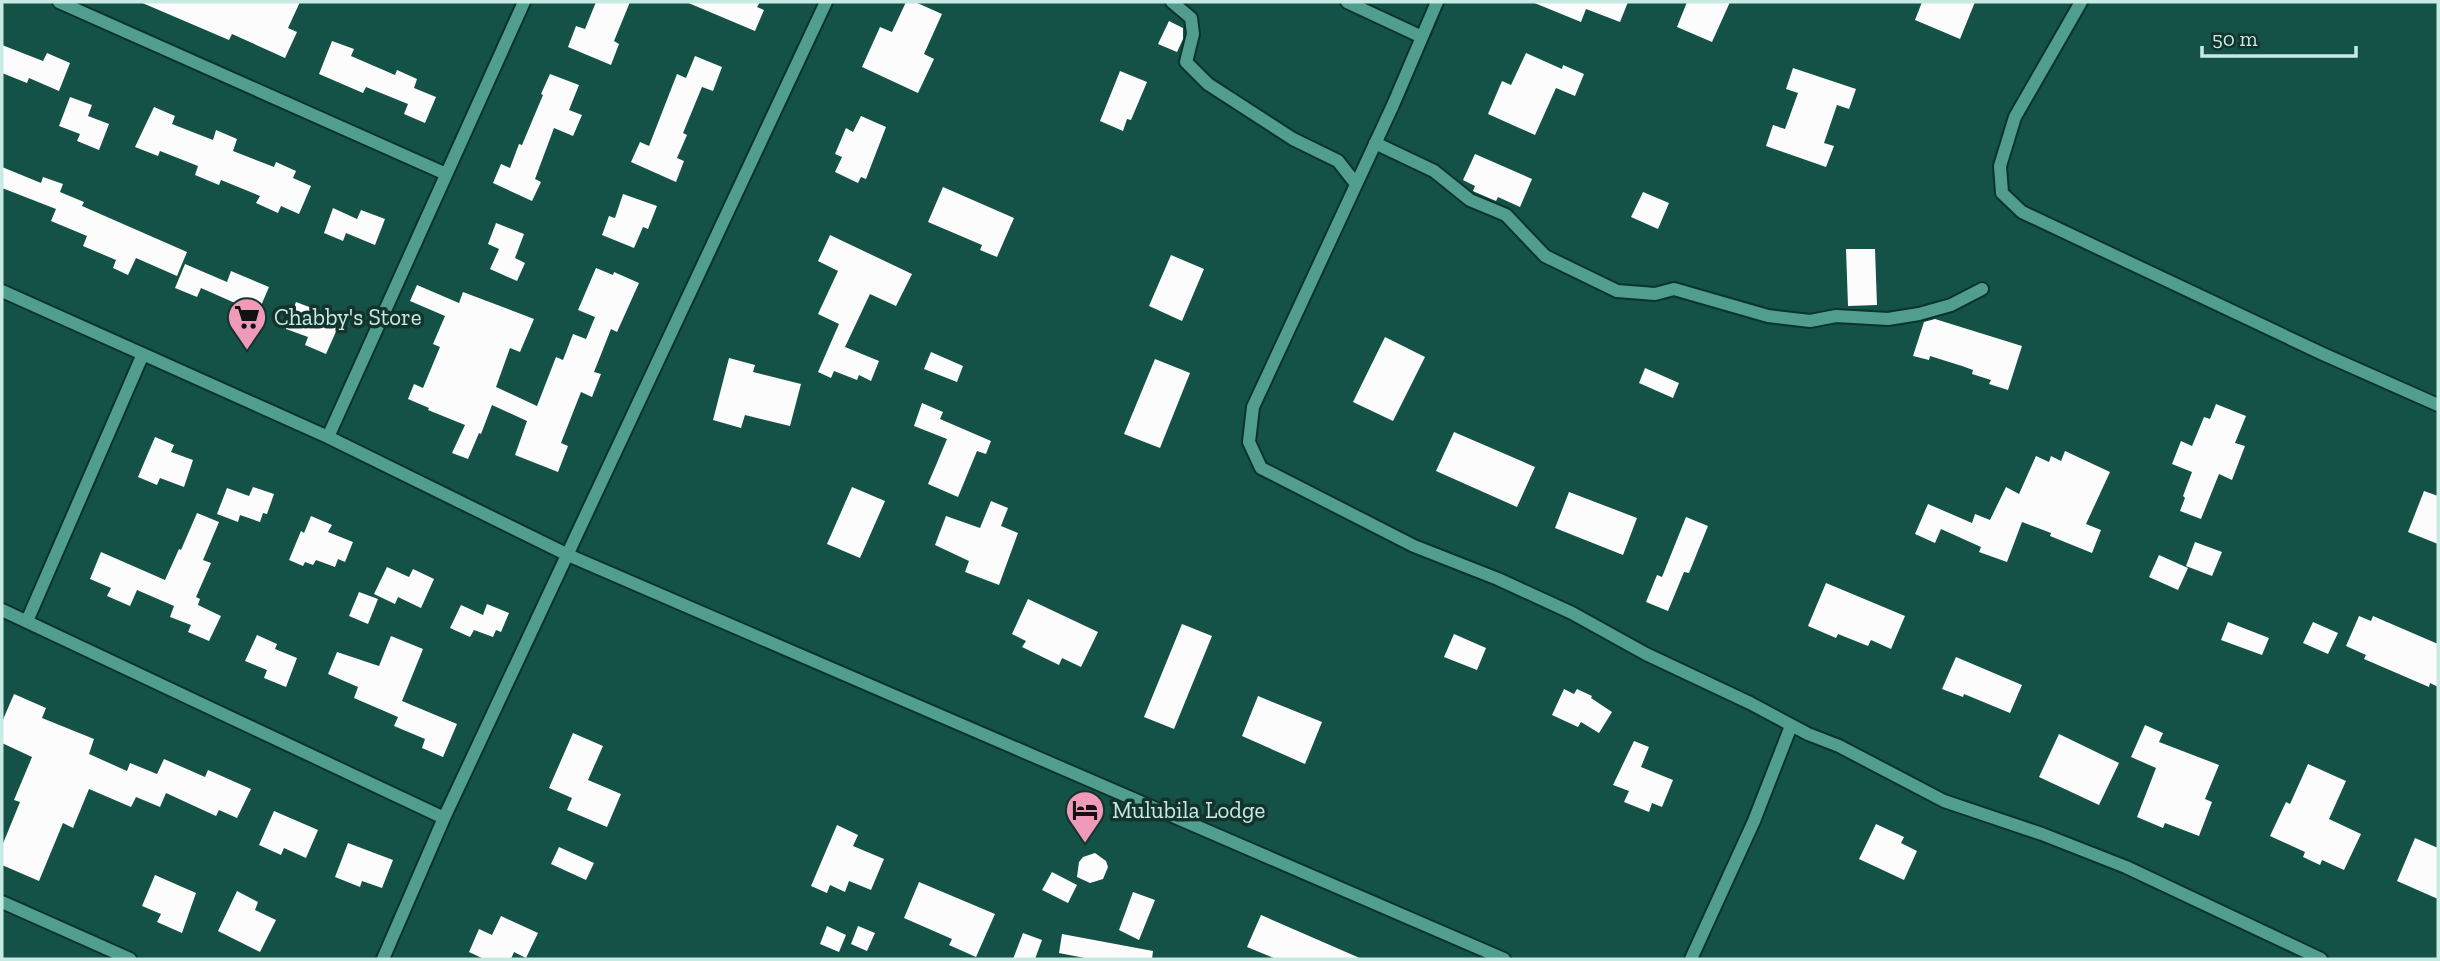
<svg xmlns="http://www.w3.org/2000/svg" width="2440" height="961" font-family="'Zilla Slab',serif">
<rect width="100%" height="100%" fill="#145146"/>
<path fill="#fcfcfc" d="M 140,2 L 300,2 L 288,28 L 297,32 L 285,58 L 232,34 L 229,40 Z
M 596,2 L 630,2 L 614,41 L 619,44 L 611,65 L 568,47 L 576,26 L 585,29 Z
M 686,2 L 760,2 L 757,7 L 764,10 L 755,31 Z
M 906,2 L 915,2 L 942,14 L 924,54 L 934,59 L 918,93 L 862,67 L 880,27 L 892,32 Z
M 1532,2 L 1628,2 L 1620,22 L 1586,9 L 1581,22 Z
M 1687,2 L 1730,2 L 1712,42 L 1677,27 Z
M 1922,2 L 1975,2 L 1960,39 L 1915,20 Z
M 1169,21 L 1183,28 L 1183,39 L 1177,52 L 1158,44 Z
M 332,41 L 354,49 L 351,56 L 395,75 L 397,70 L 417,79 L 414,88 L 436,97 L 425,123 L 404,114 L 408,104 L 366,87 L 363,93 L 319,74 Z
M 2,45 L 43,61 L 47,53 L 70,63 L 59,91 L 29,78 L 27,83 L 2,73 Z
M 1526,53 L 1562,69 L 1563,65 L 1584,74 L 1575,96 L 1556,88 L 1535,135 L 1488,114 L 1502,81 L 1511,85 Z
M 695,56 L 722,67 L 713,91 L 702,87 L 683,133 L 687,135 L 677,158 L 684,161 L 676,182 L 631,162 L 640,142 L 649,146 L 677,74 L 686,78 Z
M 1793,68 L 1856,89 L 1849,109 L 1837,105 L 1824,143 L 1834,146 L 1826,167 L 1766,146 L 1773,125 L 1785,129 L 1798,93 L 1786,89 Z
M 1120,71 L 1147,82 L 1131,120 L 1127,119 L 1123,131 L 1100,121 Z
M 550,74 L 579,85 L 569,110 L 582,115 L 573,136 L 554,128 L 535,179 L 541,182 L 532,201 L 493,183 L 501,164 L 510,168 L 519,144 L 522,145 L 543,95 L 541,94 Z
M 70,97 L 92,105 L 88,116 L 109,124 L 99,150 L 77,141 L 80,134 L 59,126 Z
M 154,107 L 175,116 L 172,124 L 213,140 L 216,130 L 237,139 L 233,151 L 274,167 L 276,162 L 296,171 L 293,178 L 311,186 L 299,214 L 281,206 L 278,213 L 256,203 L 260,196 L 221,180 L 219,185 L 195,175 L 198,166 L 160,151 L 158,156 L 135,147 Z
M 861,116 L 886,127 L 866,179 L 861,177 L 858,183 L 835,172 L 842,157 L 835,154 L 846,128 L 853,132 Z
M 1475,154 L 1532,179 L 1520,207 L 1498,197 L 1496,201 L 1475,192 L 1473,191 L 1475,186 L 1463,180 Z
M 2,167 L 41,183 L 43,177 L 63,184 L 60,192 L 84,202 L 82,206 L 187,252 L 177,276 L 136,258 L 128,275 L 113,268 L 116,260 L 83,246 L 87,236 L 51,221 L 56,209 L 2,188 Z
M 943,187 L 1014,218 L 997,257 L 980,250 L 982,245 L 928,222 Z
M 1643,192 L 1669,203 L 1658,229 L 1631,217 Z
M 623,194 L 657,206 L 648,229 L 643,227 L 634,248 L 602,235 L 609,216 L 615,218 Z
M 333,208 L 357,219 L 361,210 L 385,219 L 375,245 L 346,233 L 343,241 L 324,233 Z
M 496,223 L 524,234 L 515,258 L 525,263 L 517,281 L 490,269 L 499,249 L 488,244 Z
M 830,235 L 912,274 L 896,306 L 870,294 L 845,347 L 879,361 L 871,381 L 859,375 L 857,380 L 834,371 L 831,378 L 818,372 L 839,324 L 818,314 L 838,271 L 818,261 Z
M 1846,249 L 1875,249 L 1877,305 L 1848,306 Z
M 1171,255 L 1204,269 L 1182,321 L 1149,306 Z
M 185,264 L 227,282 L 231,271 L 269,287 L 254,322 L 231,312 L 235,303 L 201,288 L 197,297 L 175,288 Z
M 596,268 L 613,275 L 614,272 L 639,283 L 617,332 L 611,329 L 594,372 L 601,374 L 592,397 L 581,392 L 561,443 L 568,446 L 558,472 L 515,455 L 527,421 L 492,405 L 481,434 L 479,433 L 468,459 L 452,453 L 465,425 L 428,410 L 429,408 L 408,399 L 414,384 L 423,388 L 440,347 L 433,344 L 445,316 L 410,301 L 417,285 L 459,303 L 463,292 L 534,319 L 520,352 L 510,348 L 496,387 L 537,406 L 556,357 L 563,360 L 573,334 L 586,339 L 595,317 L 578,310 Z
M 296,302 L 317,310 L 315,317 L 338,327 L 326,354 L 305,345 L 308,337 L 286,329 Z
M 1935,319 L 2022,346 L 2008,390 L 1989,384 L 1991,380 L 1972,374 L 1973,370 L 1962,366 L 1930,356 L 1929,360 L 1913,356 L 1924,322 Z
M 1385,337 L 1425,357 L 1393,421 L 1353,402 Z
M 931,352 L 963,366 L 957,382 L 924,369 Z
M 729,358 L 755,365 L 753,372 L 801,384 L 790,426 L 745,415 L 741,428 L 713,420 Z
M 1155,359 L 1190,373 L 1160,448 L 1124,434 Z
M 1645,368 L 1679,383 L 1673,398 L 1639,383 Z
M 922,403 L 943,412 L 940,419 L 991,441 L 986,454 L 977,451 L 958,497 L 928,484 L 947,439 L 914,426 Z
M 2216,404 L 2246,416 L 2235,443 L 2245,446 L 2232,480 L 2219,474 L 2201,519 L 2180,511 L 2185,498 L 2183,496 L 2192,472 L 2172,464 L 2181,441 L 2192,446 L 2204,417 L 2210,419 Z
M 1454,432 L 1535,467 L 1517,507 L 1436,471 Z
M 155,437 L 174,445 L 171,452 L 193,460 L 184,487 L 160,478 L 157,485 L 138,477 Z
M 2065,451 L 2110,472 L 2086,524 L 2101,530 L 2092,553 L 2050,536 L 2051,533 L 2022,522 L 2007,562 L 1979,552 L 1981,547 L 1941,529 L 1935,543 L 1915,534 L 1928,504 L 1972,523 L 1975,514 L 1990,520 L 2006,487 L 2019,494 L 2036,456 L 2049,462 L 2051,456 L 2061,461 Z
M 253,487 L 274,494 L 267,514 L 263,513 L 260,522 L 240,515 L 238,522 L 217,514 L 227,488 L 249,496 Z
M 852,487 L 885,501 L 860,558 L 827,544 Z
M 2424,491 L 2438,496 L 2438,544 L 2408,532 Z
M 1569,492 L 1637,518 L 1623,555 L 1555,528 Z
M 991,501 L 1008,508 L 1001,526 L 1018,533 L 999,585 L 965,572 L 969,561 L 935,545 L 946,516 L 980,528 Z
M 197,513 L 219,522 L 203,560 L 211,563 L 196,597 L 200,599 L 198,605 L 221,616 L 209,641 L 188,632 L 191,625 L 170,617 L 174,606 L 137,590 L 130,606 L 107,596 L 111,588 L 90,579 L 101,552 L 165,580 L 179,549 L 181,550 Z
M 311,516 L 332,525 L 328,532 L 353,542 L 345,562 L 338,559 L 335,567 L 316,560 L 313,565 L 305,562 L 303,566 L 289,560 L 301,531 L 304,533 Z
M 1686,517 L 1708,526 L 1689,573 L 1684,572 L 1668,611 L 1646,602 L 1657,575 L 1662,577 Z
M 2195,542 L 2222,552 L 2212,576 L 2186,566 Z
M 2159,555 L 2188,568 L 2178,590 L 2149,577 Z
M 387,567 L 409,577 L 413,569 L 434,579 L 421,608 L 398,597 L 395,604 L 374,594 Z
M 1826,583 L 1905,616 L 1891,649 L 1871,640 L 1868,646 L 1838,634 L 1836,638 L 1808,626 Z
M 359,592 L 378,599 L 368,624 L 349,616 Z
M 1028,599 L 1098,632 L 1081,667 L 1062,658 L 1059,665 L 1022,647 L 1026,641 L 1012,634 Z
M 487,604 L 509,613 L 501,632 L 496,630 L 493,637 L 474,630 L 470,637 L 450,628 L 461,605 L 483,615 Z
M 2359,616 L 2371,621 L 2373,616 L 2438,644 L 2438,687 L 2430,683 L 2429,687 L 2364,659 L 2366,655 L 2346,646 Z
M 2228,622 L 2269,638 L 2262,655 L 2221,640 Z
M 2313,622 L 2338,633 L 2328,654 L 2303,643 Z
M 1182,624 L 1212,636 L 1174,729 L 1144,717 Z
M 1454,634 L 1486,648 L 1477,670 L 1444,657 Z
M 257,635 L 277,644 L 275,649 L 297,658 L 286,687 L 264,678 L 267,670 L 245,661 Z
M 391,636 L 423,649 L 402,701 L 457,724 L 443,757 L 422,748 L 425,739 L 394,726 L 398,717 L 354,698 L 358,687 L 328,674 L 337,652 L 379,666 Z
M 1956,657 L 2022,685 L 2010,713 L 1964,694 L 1963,697 L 1942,689 Z
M 1564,689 L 1574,694 L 1577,689 L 1592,696 L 1591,698 L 1612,712 L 1599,733 L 1581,722 L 1578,727 L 1552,715 Z
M 14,694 L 46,708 L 42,718 L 94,739 L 89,754 L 127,771 L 130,763 L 157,774 L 164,759 L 205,777 L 208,770 L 251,789 L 237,818 L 219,810 L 216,816 L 166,793 L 160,807 L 136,797 L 131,807 L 89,789 L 73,828 L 63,823 L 39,881 L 2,865 L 2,846 L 20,802 L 14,800 L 32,757 L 2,743 L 2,722 Z
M 1258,696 L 1322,722 L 1305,764 L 1242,736 Z
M 2145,725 L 2163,733 L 2159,742 L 2219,765 L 2205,799 L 2212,802 L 2199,836 L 2165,823 L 2163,828 L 2137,817 L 2156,768 L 2131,757 Z
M 573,733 L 603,746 L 588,780 L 621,794 L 607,827 L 567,810 L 572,798 L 549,788 Z
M 2059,734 L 2119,763 L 2099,805 L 2039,777 Z
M 1634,741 L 1649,747 L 1641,767 L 1673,780 L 1662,807 L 1652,803 L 1649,812 L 1624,802 L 1629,791 L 1613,785 Z
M 2308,764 L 2346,781 L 2329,819 L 2361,834 L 2344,870 L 2322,860 L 2320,865 L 2303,857 L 2305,852 L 2270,836 L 2286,802 L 2290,804 Z
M 274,811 L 318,830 L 306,858 L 284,848 L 281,855 L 259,845 Z
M 1876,824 L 1904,837 L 1901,843 L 1917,851 L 1904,880 L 1859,859 Z
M 837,825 L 858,835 L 853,846 L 884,859 L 871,890 L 849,881 L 845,892 L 830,885 L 827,893 L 811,886 Z
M 2415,838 L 2438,848 L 2438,899 L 2397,881 Z
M 348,843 L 393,860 L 382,888 L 362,881 L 360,887 L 335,877 Z
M 559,847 L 594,863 L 586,880 L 551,864 Z
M 1095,853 L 1106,861 L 1108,867 L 1103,879 L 1090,883 L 1077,877 L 1079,862 L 1083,857 Z
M 1052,872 L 1077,885 L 1068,903 L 1042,890 Z
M 155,875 L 196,893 L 182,933 L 157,922 L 161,914 L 142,906 Z
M 919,882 L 995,914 L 976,957 L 949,945 L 952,939 L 904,918 Z
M 237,891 L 258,902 L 255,910 L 276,920 L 260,952 L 218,931 Z
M 1133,892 L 1155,900 L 1139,940 L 1119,930 Z
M 1261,915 L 1362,959 L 1276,959 L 1247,947 Z
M 501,916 L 538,933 L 526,958 L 514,952 L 511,959 L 484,959 L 469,952 L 479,929 L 492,935 Z
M 827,926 L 846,935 L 839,952 L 820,944 Z
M 858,926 L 875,933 L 867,951 L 851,944 Z
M 1023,933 L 1042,940 L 1035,959 L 1013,959 Z
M 1062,934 L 1153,951 L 1152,959 L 1090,959 L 1059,953 Z"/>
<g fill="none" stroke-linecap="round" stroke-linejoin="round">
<g stroke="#09342c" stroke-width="16">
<path id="minor" d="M 59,2 L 446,174
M 1172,2 L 1191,18 L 1193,34 L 1186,62 L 1208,84 L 1293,139 L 1338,161 L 1356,184
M 1347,2 L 1422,37
M 1437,2 L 1393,105 L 1253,407 L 1249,442 L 1261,468 L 1414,546 L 1498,579 L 1572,613 L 1646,654 L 1750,703 L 1808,734 L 1839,746 L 1944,801 L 2042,834 L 2126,867 L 2321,959
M 2081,2 L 2015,117 L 2000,166 L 2002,193 L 2022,212 L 2323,354 L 2438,405
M 1375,143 L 1434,171 L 1470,200 L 1506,215 L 1545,256 L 1617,291 L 1655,294 L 1674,289 L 1768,316 L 1810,321 L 1836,316 L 1888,319 L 1919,314 L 1951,305 L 1982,289
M 2,291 L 328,437 L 568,555 L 1504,959
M 328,437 L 524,2
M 2,610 L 444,818
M 27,621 L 143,354
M 2,902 L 130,959
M 383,959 L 444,818 L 826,2
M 1691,959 L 1754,821 L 1791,726"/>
</g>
<use href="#minor" stroke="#529e8e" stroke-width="12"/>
</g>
<defs>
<g id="supermarket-pin" transform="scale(2.0125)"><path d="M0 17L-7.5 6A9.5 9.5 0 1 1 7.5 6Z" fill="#ef9ab8" stroke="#13332c"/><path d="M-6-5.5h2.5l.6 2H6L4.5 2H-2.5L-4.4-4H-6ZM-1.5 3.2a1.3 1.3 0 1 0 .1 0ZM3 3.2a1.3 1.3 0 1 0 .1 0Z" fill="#111"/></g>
<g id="hotel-pin" transform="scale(2.0125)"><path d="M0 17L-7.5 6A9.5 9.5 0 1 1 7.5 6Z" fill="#ef9ab8" stroke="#13332c"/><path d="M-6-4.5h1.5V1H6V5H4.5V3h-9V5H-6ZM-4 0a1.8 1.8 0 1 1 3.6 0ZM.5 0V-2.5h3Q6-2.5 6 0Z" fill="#111"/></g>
</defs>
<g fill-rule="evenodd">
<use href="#supermarket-pin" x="247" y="317"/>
<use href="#hotel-pin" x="1085" y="810"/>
</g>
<g text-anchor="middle" stroke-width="7" stroke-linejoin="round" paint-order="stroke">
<g font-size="23" fill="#c7ebe2" stroke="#13332c" text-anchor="start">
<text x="274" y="325">Chabby's Store</text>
<text x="1112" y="818">Mulubila Lodge</text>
</g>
</g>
<rect width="2440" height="961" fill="none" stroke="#c7ebe2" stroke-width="7"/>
<path d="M2202 46v10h154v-10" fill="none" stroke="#c7ebe2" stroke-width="3.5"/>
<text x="2212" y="46" font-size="21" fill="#c7ebe2" stroke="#13332c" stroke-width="5" paint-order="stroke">50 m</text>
</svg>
